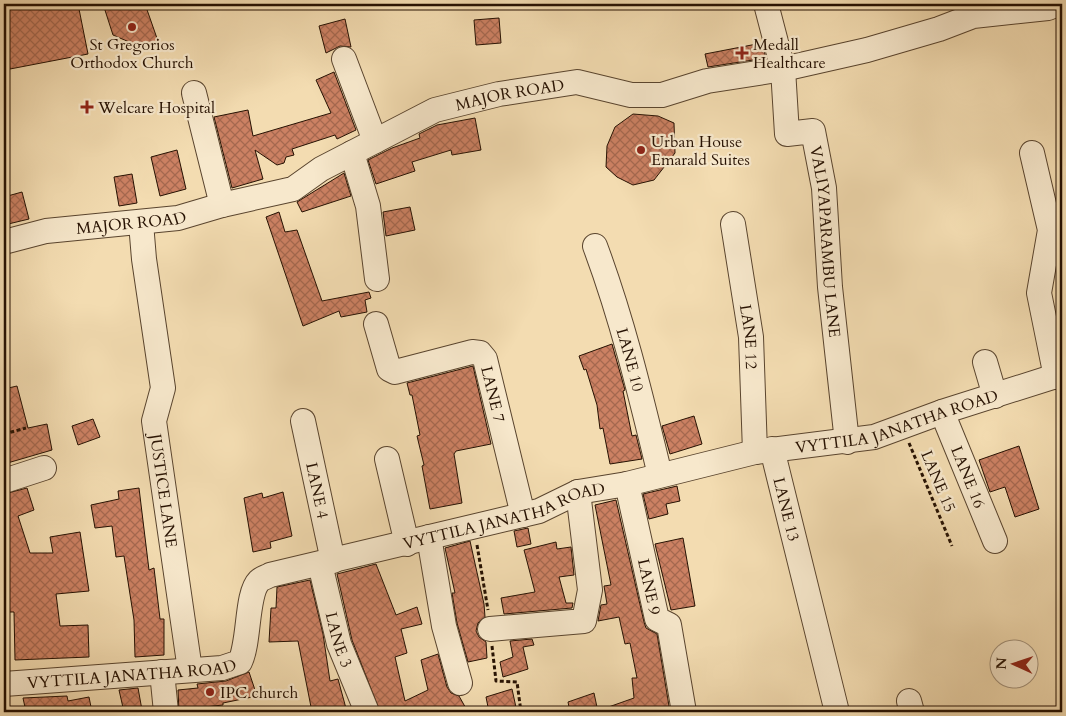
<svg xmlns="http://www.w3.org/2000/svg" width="1066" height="716" font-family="Cardo,serif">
<defs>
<pattern id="building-cross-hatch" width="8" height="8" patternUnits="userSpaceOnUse" patternTransform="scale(1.25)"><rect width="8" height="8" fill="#cc8163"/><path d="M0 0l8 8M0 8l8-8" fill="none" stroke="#a5684f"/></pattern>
</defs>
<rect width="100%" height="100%" fill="#f3dcb1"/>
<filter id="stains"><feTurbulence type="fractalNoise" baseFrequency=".004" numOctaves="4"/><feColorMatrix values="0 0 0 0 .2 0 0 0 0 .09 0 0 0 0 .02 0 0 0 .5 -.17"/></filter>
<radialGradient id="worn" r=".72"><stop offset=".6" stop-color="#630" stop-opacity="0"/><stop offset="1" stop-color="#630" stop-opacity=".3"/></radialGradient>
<path fill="url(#building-cross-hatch)" stroke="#261102" d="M 4,4 L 78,4 L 88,54 L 10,69 L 9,63 L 4,64 Z
M 103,4 L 145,4 L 159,44 L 143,48 L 113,35 Z
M 499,18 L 501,43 L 476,45 L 474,20 Z
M 345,19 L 351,47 L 340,46 L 326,53 L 319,26 Z
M 762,43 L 766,58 L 708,67 L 705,54 Z
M 334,72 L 356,130 L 337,139 L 335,135 L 292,149 L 294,155 L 286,157 L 284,163 L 277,165 L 255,150 L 263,179 L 232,188 L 214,117 L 248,110 L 253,136 L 331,113 L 316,80 Z
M 633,114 L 658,116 L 674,123 L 675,153 L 654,180 L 633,185 L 617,177 L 606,167 L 607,146 L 615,127 Z
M 475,118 L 481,150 L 452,155 L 451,150 L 412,162 L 415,171 L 376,184 L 368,160 L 392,148 L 420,138 L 419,134 L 437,125 Z
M 177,150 L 186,189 L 160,196 L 151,157 Z
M 344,173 L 351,196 L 302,212 L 297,202 Z
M 132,174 L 137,203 L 119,206 L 114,177 Z
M 22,192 L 29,219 L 4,225 L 4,197 Z
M 410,207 L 415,230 L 386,236 L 383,212 Z
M 279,212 L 285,232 L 297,230 L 322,301 L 369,292 L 371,298 L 365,300 L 367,312 L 341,317 L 339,311 L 303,326 L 266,217 Z
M 612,344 L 625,390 L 623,391 L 632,436 L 636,435 L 642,459 L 610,464 L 603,428 L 600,429 L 597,405 L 586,369 L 584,370 L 579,356 Z
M 473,366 L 491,444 L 456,451 L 454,454 L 462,503 L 430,509 L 422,466 L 424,465 L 417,436 L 420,435 L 412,395 L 410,395 L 407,383 Z
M 17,386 L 28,428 L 47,424 L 52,450 L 4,464 L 4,389 Z
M 694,416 L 702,444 L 670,454 L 662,426 Z
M 93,419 L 100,437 L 78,445 L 72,426 Z
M 1019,446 L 1039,509 L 1015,517 L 1005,487 L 990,492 L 979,460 Z
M 677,486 L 680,501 L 666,504 L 668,514 L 649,519 L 643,494 Z
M 27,488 L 34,510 L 18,516 L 30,553 L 53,553 L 50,537 L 80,532 L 89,591 L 56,594 L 60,626 L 88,625 L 89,657 L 15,660 L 14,612 L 4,612 L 4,494 Z
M 139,488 L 149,570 L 154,568 L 160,619 L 164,619 L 164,655 L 135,657 L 134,620 L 124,556 L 116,557 L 112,526 L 95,528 L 91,505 L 119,499 L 118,491 Z
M 283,492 L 292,536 L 270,542 L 271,548 L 253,552 L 244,498 L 262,493 L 263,498 Z
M 616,500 L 644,622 L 646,628 L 657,634 L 670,712 L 601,712 L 600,710 L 634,698 L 632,678 L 637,678 L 630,643 L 625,644 L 619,617 L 598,621 L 601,605 L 607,604 L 604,586 L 611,585 L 595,505 Z
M 528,528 L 531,544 L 517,547 L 514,531 Z
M 683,538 L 695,606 L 671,610 L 655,544 Z
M 470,541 L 484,604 L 485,617 L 478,623 L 476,631 L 479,637 L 486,642 L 487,658 L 468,662 L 457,623 L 452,593 L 455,593 L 445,548 Z
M 556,542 L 557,549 L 571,547 L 574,575 L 559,577 L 566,603 L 573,603 L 572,608 L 504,614 L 501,598 L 535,592 L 524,550 Z
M 376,564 L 396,615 L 417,607 L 422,624 L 401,629 L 407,653 L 395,657 L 405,701 L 428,690 L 421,660 L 438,654 L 447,687 L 451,693 L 459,696 L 468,712 L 431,712 L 430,707 L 417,712 L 380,712 L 352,640 L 337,574 Z
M 310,580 L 323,634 L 330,681 L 338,679 L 347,712 L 312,712 L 298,641 L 269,642 L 271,608 L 276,608 L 277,587 Z
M 532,639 L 534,645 L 523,647 L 528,669 L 503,677 L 500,662 L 513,657 L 510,641 Z
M 249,672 L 257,696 L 223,703 L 223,705 L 195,708 L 196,712 L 179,712 L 178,690 L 198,688 L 197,684 L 226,681 Z
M 138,688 L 142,710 L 124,712 L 119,690 Z
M 512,689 L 517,712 L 489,712 L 486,697 Z
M 594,693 L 598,712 L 570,712 L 568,702 Z
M 67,696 L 68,701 L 89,697 L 92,712 L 26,712 L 23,698 Z"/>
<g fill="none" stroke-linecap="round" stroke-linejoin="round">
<g stroke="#59442e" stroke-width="26">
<g id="minor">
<path id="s1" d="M 766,4 L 783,69 L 787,134 L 813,131 L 824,188 L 830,287 L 847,442"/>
<path d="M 344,59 L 375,141"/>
<path d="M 194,93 L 222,205"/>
<path d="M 352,153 L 368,206 L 377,279"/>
<path d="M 1032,153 L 1050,230 L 1039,293 L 1056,377"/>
<path id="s2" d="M 141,223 L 144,259 L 163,388 L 154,421 L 190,670"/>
<path id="s3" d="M 733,224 L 751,337 L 755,452"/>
<path id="s4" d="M 4,242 L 46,231 L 178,218 L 222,205 L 293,189 L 321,169 L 435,110 L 499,94 L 577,82 L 631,95 L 662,95 L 707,81 L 783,69 L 867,50 L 939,29 L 973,16 L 1048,8 L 1058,4"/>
<path id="s5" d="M 595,246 C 623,321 641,397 660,475"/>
<path id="s6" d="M 376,324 L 389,369 L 395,372 L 472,352 L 480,353 L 485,359 L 523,515"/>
<path d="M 985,362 L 995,396"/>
<path id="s7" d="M 942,412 L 995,541"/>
<path id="s8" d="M 303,421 L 333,561"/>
<path id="s9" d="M 772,449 L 837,712"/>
<path d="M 387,459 L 407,544"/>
<path d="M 4,481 L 44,468"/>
<path id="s10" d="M 627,484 L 657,619 L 669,625 L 684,712"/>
<path d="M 429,537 L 444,626 L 460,683"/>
<path id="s11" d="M 320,564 L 339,644 L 367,712"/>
<path d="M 490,629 L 584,621 L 590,590 L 578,492"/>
<path d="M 162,672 L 166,712"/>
<path id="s12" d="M 4,684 L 222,668 L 240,662 C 250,641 246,594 259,581 C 262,578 267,577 270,575 L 539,511 L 578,492 L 627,484 L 755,452 L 874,437 L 942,412 L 1062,374"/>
<path d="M 909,701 L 912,712"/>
</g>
</g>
<path stroke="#261102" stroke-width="3" stroke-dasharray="4 2.5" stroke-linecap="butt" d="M 4,434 L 26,428
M 909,443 L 952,546
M 477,545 L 488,610
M 492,646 L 496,681 L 517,682 L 521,712"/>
<use href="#minor" stroke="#f7e8cc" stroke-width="24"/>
</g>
<g fill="#8f2418" stroke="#f7e8cc" stroke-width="2">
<circle cx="132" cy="27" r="5"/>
<path d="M739.5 45.5h5v5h5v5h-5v5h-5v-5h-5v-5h5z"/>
<path d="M84.5 99.5h5v5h5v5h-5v5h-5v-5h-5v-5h5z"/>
<circle cx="641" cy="150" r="5"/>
<circle cx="210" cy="692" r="5"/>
</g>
<g text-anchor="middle" stroke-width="4.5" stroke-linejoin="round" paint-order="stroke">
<g font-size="16" fill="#261102" stroke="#f7e8cc" text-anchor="start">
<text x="132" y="50" text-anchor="middle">St Gregorios<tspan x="132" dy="18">Orthodox Church</tspan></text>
<text x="753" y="50">Medall<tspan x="753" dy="18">Healthcare</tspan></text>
<text x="98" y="113">Welcare Hospital</text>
<text x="651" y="147">Urban House<tspan x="651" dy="18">Emarald Suites</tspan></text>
<text x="220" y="698">IPC church</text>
</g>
<g font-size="16" fill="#261102" stroke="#f7e8cc">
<text dy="6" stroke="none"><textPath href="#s4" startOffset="534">MAJOR ROAD</textPath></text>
<text dy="6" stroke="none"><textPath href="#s4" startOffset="129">MAJOR ROAD</textPath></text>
<text dy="6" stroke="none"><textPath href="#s1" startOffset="270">VALIYAPARAMBU LANE</textPath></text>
<text dy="6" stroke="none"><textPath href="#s3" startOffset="114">LANE 12</textPath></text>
<text dy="6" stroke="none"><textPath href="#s5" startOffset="119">LANE 10</textPath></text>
<text dy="6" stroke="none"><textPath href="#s6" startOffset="185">LANE 7</textPath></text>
<text dy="6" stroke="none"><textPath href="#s12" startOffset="981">VYTTILA JANATHA ROAD</textPath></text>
<text dy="6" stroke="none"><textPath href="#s7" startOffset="70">LANE 16</textPath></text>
<text transform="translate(939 481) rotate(67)" y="6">LANE 15</text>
<text dy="6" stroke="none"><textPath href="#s2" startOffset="271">JUSTICE LANE</textPath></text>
<text dy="6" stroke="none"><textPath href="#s8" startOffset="71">LANE 4</textPath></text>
<text dy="6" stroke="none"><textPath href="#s9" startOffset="62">LANE 13</textPath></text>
<text dy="6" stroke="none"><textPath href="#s12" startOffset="576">VYTTILA JANATHA ROAD</textPath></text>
<text dy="6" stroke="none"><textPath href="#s10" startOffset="105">LANE 9</textPath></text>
<text dy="6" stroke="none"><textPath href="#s11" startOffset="78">LANE 3</textPath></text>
<text dy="6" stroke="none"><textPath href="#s12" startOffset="128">VYTTILA JANATHA ROAD</textPath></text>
</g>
</g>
<rect width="1066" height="716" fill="none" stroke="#f3dcb1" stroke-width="20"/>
<rect x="5" y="5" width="1056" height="706" fill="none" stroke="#261102" stroke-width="2.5"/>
<rect x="10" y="10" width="1046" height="696" fill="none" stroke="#261102"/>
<g transform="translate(1014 664) rotate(273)"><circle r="24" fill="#f7e8cc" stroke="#a3927b"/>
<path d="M0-4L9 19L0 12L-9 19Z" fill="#8f2418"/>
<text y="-8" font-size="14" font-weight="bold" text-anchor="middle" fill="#261102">N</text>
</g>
<rect width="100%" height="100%" filter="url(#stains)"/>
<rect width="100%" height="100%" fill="url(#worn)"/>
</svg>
